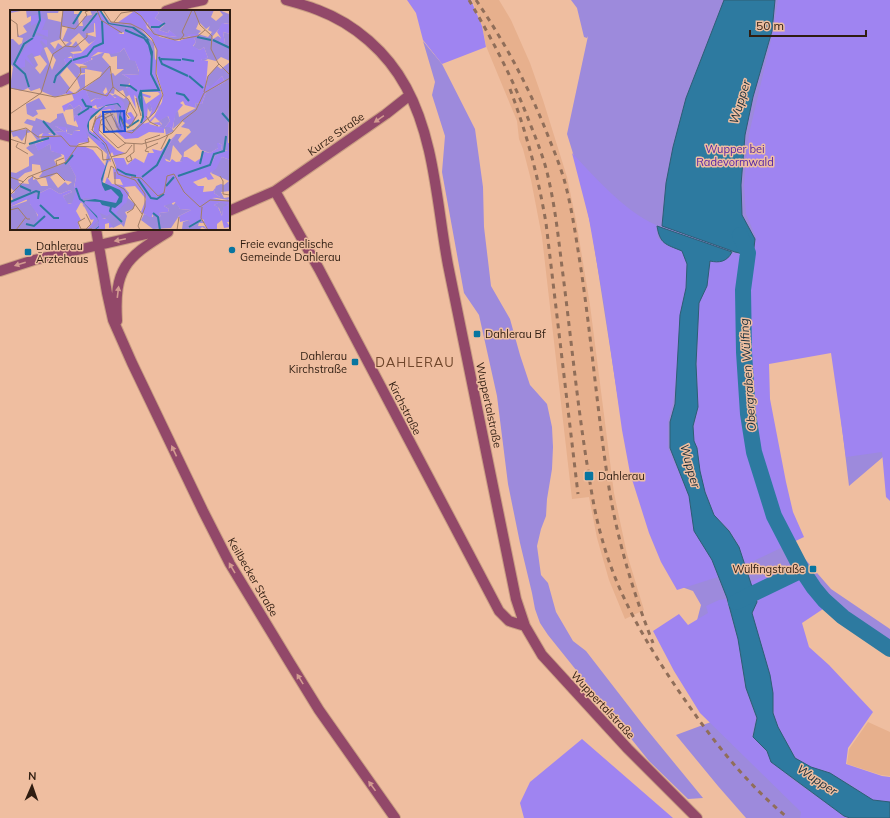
<svg xmlns="http://www.w3.org/2000/svg" width="890" height="818" font-family="Mulish,sans-serif">
<rect width="100%" height="100%" fill="#efbea0"/>
<path fill="#e7b08d" d="M 472,0 L 499,0 L 511,20 L 530,63 L 543,100 L 567,177 L 576,220 L 590,305 L 614,493 L 627,554 L 644,610 L 625,619 L 609,580 L 597,538 L 589,497 L 572,499 L 542,237 L 531,180 L 523,149 L 519,139 L 517,121 L 486,46 L 482,25 Z
M 868,722 L 890,732 L 890,776 L 881,775 L 847,764 L 849,749 Z"/>
<path fill="#9d8adc" d="M 571,0 L 890,0 L 890,451 L 849,486 L 833,352 L 763,361 L 776,466 L 792,544 L 831,589 L 890,629 L 890,654 L 813,601 L 797,580 L 802,736 L 890,798 L 890,818 L 746,818 L 718,786 L 676,735 L 719,719 L 695,628 L 701,605 L 693,591 L 676,585 L 619,405 L 592,232 L 580,176 L 567,134 L 588,36 L 587,38 L 584,37 L 577,8 Z
M 423,41 L 442,64 L 475,129 L 483,187 L 484,227 L 491,286 L 510,319 L 520,355 L 530,385 L 547,404 L 552,427 L 553,447 L 552,469 L 547,499 L 546,516 L 541,529 L 537,546 L 541,575 L 548,583 L 556,612 L 573,641 L 586,651 L 644,726 L 703,798 L 688,799 L 649,761 L 548,635 L 540,623 L 535,609 L 532,593 L 520,543 L 508,484 L 497,396 L 479,315 L 464,293 L 442,172 L 445,136 L 432,95 L 435,82 Z"/>
<path fill="#9f84f1" d="M 407,0 L 471,0 L 482,26 L 486,47 L 442,64 L 423,40 L 416,13 Z
M 778,0 L 890,0 L 890,501 L 886,497 L 882,452 L 846,457 L 831,353 L 769,364 L 770,399 L 786,482 L 793,512 L 804,537 L 745,565 L 739,546 L 729,529 L 714,515 L 706,493 L 700,472 L 698,448 L 693,440 L 694,427 L 698,408 L 697,365 L 699,303 L 707,286 L 710,261 C 720,263 727,261 733,253 L 753,256 L 756,237 L 746,214 L 744,185 L 749,134 L 773,32 Z
M 572,153 C 596,178 623,210 656,225 L 658,238 L 666,245 L 682,251 L 687,264 L 686,288 L 680,315 L 677,368 L 673,403 L 668,422 L 668,448 L 689,496 L 694,531 L 712,560 L 718,577 L 677,590 L 661,562 L 649,533 L 630,473 L 622,430 L 604,303 L 589,219 Z
M 793,563 L 823,609 L 802,623 L 809,647 L 829,665 L 873,712 L 848,748 L 846,764 L 882,776 L 890,777 L 890,802 L 873,800 L 851,785 L 830,773 L 811,767 L 796,758 L 778,728 L 774,714 L 773,694 L 770,675 L 752,613 L 758,601 L 751,582 Z
M 726,599 L 738,640 L 745,687 L 756,718 L 752,736 L 766,751 L 771,761 L 789,777 L 846,818 L 800,818 L 801,812 L 700,713 L 674,671 L 653,631 L 679,614 L 688,625 L 708,613 L 706,606 L 719,600 Z
M 582,739 L 673,818 L 524,818 L 520,803 L 530,782 Z"/>
<path fill="#2d7aa0" stroke="#2e5e75" d="M 724,0 L 775,0 L 772,31 L 753,97 L 745,135 L 741,185 L 742,215 L 755,239 L 753,256 L 735,252 L 662,226 L 666,183 L 673,147 L 686,98 Z
M 657,226 L 732,252 C 727,262 719,263 710,261 L 707,286 L 699,303 L 696,364 L 698,407 L 693,426 L 694,441 L 697,448 L 700,471 L 705,492 L 714,515 L 729,531 L 739,547 L 757,602 L 752,613 L 770,675 L 773,693 L 773,713 L 778,727 L 795,758 L 811,767 L 830,773 L 873,800 L 890,802 L 890,818 L 850,818 L 844,816 L 771,762 L 767,751 L 753,737 L 757,718 L 746,688 L 738,639 L 727,598 L 712,560 L 694,531 L 689,496 L 670,448 L 670,422 L 675,404 L 680,315 L 686,288 L 687,264 L 682,251 C 665,244 660,244 657,226 Z"/>
<g fill="none" stroke-linecap="round" stroke-linejoin="round">
<path stroke="#2d7aa0" stroke-width="16" d="M 740,235 L 748,253 L 743,290 L 744,352 L 748,414 L 754,452 L 774,516 L 802,570 L 814,588 L 824,600 L 843,617 L 890,649
M 736,602 L 802,570"/>
<g stroke="#c99e83" stroke-width="12">
<path id="secondary" d="M 286,0 C 297,3 308,6 318,10 C 355,24 387,52 406,87 C 435,140 437,207 448,265 C 470,377 493,488 516,599 L 525,626 L 542,655 L 628,749 L 697,818
M 166,11 L 189,3 L 203,0
M 0,82 L 11,77
M 0,134 L 11,137
M 275,191 L 319,269 L 499,611 L 509,621 L 525,626
M 229,211 L 275,191 L 386,114 L 410,95
M 96,229 L 107,293 L 113,320 L 132,363 L 203,511 L 230,564 L 290,663 L 319,710 L 395,818
M 0,271 L 34,260 L 168,229
M 117,321 C 114,269 125,258 168,232"/>
</g>
<use href="#secondary" stroke="#924869" stroke-width="10"/>
<path stroke="#906e59" stroke-width="3" stroke-dasharray="5 5" stroke-linecap="butt" d="M 469,0 C 492,39 513,79 529,121 C 537,141 545,161 549,181 C 556,212 559,244 563,275 C 571,338 577,401 587,464 C 591,488 594,511 601,535 C 615,589 643,638 674,684 C 707,733 742,780 788,818
M 476,0 C 506,44 531,91 550,141 C 555,153 560,166 564,179 C 572,208 576,238 581,269 C 592,343 598,419 610,494 C 619,545 634,595 653,643
M 510,89 C 527,134 538,176 546,223 L 578,494"/>
</g>
<defs><path id="oneway-solid" d="M-6-.8H1V-3.2L6.5 0L1 3.2V.8H-6Z"/></defs>
<g fill="#d39b90">
<use href="#oneway-solid" transform="translate(379 119) rotate(145)"/>
<use href="#oneway-solid" transform="translate(120 240) rotate(168)"/>
<use href="#oneway-solid" transform="translate(20 264) rotate(163)"/>
<use href="#oneway-solid" transform="translate(118 292) rotate(-83)"/>
<use href="#oneway-solid" transform="translate(174 451) rotate(-115)"/>
<use href="#oneway-solid" transform="translate(232 568) rotate(-120)"/>
<use href="#oneway-solid" transform="translate(300 679) rotate(-122)"/>
<use href="#oneway-solid" transform="translate(372 786) rotate(-126)"/>
</g>
<g fill="#0875a0" stroke="#efbea0" stroke-width="1.5">
<circle cx="232" cy="250" r="4"/>
<rect x="24" y="248" width="8" height="8" rx="2"/>
<rect x="473" y="330" width="8" height="8" rx="2"/>
<rect x="351" y="358" width="8" height="8" rx="2"/>
<rect x="584" y="471" width="10" height="10" rx="2"/>
<rect x="809" y="565" width="8" height="8" rx="2"/>
</g>
<g text-anchor="middle" stroke-width="3" stroke-linejoin="round" paint-order="stroke">
<g font-size="11" fill="#2f1d11" stroke="#efbea0">
<text transform="translate(336 134) rotate(-35)" y="4">Kurze Straße</text>
<text transform="translate(489 405) rotate(78)" y="4">Wuppertalstraße</text>
<text transform="translate(405 408) rotate(63)" y="4">Kirchstraße</text>
<text transform="translate(253 577) rotate(60)" y="4">Keilbecker Straße</text>
<text transform="translate(603 705) rotate(47)" y="4">Wuppertalstraße</text>
</g>
<g font-size="11" fill="#5526a5" stroke="#efbea0">
<text x="735" y="153">Wupper bei<tspan x="735" dy="13">Radevormwald</tspan></text>
</g>
<g font-size="11" fill="#2f1d11" stroke="#efbea0" text-anchor="start">
<text x="240" y="248">Freie evangelische<tspan x="240" dy="13">Gemeinde Dahlerau</tspan></text>
<text x="36" y="250">Dahlerau<tspan x="36" dy="13">Ärztehaus</tspan></text>
<text x="485" y="338">Dahlerau Bf</text>
<text x="347" y="360" text-anchor="end">Dahlerau<tspan x="347" dy="13">Kirchstraße</tspan></text>
<text x="598" y="480">Dahlerau</text>
<text x="805" y="573" text-anchor="end">Wülfingstraße</text>
</g>
<g font-size="12" font-style="italic" fill="#172f3b" stroke="#efbea0">
<text transform="translate(740 102) rotate(-73)" y="4">Wupper</text>
<text transform="translate(748 375) rotate(-94)" y="4">Obergraben Wülfing</text>
<text transform="translate(690 466) rotate(74)" y="4">Wupper</text>
<text transform="translate(817 780) rotate(33)" y="4">Wupper</text>
</g>
<g font-size="13" letter-spacing="1" fill="#70472c" stroke="#efbea0">
<text x="415" y="367">DAHLERAU</text>
</g>
</g>
<g transform="translate(10 10)">
<rect width="220" height="220" fill="#efbea0"/>
<path d="M 0,0 L 49,0 L 48,3 L 37,3 L 38,9 L 51,12 L 53,0 L 64,0 L 64,4 L 70,4 L 68,6 L 69,16 L 73,16 L 72,11 L 75,6 L 82,5 L 80,0 L 87,1 L 75,17 L 84,12 L 84,22 L 75,24 L 86,27 L 87,29 L 79,34 L 69,23 L 60,31 L 62,33 L 58,37 L 62,36 L 66,31 L 72,41 L 60,42 L 63,44 L 64,48 L 71,49 L 81,44 L 81,47 L 95,42 L 92,47 L 100,56 L 100,64 L 103,63 L 105,66 L 114,59 L 107,59 L 107,46 L 101,47 L 99,43 L 110,42 L 114,38 L 120,50 L 125,50 L 130,65 L 112,64 L 120,69 L 120,73 L 116,77 L 121,84 L 116,87 L 120,93 L 115,103 L 117,110 L 114,113 L 111,110 L 115,117 L 112,115 L 113,119 L 116,121 L 125,119 L 133,109 L 133,103 L 126,91 L 127,83 L 132,79 L 142,79 L 139,65 L 139,42 L 134,37 L 119,38 L 120,34 L 114,22 L 108,24 L 102,17 L 99,21 L 97,18 L 94,31 L 90,0 L 100,12 L 127,16 L 144,33 L 146,65 L 152,86 L 149,82 L 132,82 L 135,95 L 140,92 L 142,100 L 140,102 L 137,97 L 135,111 L 131,118 L 121,124 L 110,121 L 106,117 L 104,107 L 103,103 L 110,119 L 106,100 L 96,96 L 82,106 L 78,115 L 79,122 L 96,135 L 100,147 L 101,152 L 99,151 L 97,155 L 92,170 L 93,173 L 112,178 L 118,188 L 125,194 L 123,199 L 115,202 L 117,206 L 114,217 L 111,214 L 103,218 L 95,208 L 92,208 L 94,220 L 77,220 L 85,209 L 81,210 L 72,192 L 68,193 L 64,200 L 60,198 L 62,193 L 57,194 L 53,186 L 62,182 L 60,180 L 50,184 L 40,178 L 30,183 L 27,193 L 48,210 L 36,206 L 29,210 L 23,220 L 0,220 L 0,197 L 17,191 L 16,187 L 0,195 L 3,189 L 0,185 L 5,182 L 0,177 L 0,162 L 6,163 L 19,156 L 19,147 L 24,145 L 16,138 L 27,130 L 21,122 L 17,123 L 12,131 L 7,126 L 3,127 L 0,119 L 3,121 L 17,119 L 21,122 L 23,116 L 14,113 L 17,109 L 25,111 L 26,108 L 40,113 L 47,108 L 47,104 L 53,103 L 57,114 L 68,117 L 70,105 L 64,106 L 66,110 L 64,112 L 63,99 L 55,100 L 60,94 L 64,99 L 69,95 L 72,98 L 70,101 L 75,101 L 82,98 L 86,100 L 108,88 L 102,86 L 105,84 L 114,89 L 116,87 L 113,80 L 108,82 L 105,78 L 104,84 L 99,83 L 100,79 L 98,83 L 96,77 L 93,82 L 95,85 L 90,89 L 86,88 L 80,91 L 75,78 L 65,83 L 70,78 L 67,69 L 57,57 L 50,65 L 60,78 L 55,84 L 45,87 L 31,81 L 30,78 L 21,81 L 18,78 L 12,81 L 0,78 L 3,57 L 0,53 L 0,29 L 3,29 L 9,35 L 12,33 L 13,28 L 8,27 L 7,22 L 9,26 L 17,22 L 13,16 L 21,11 L 21,6 L 17,8 L 16,0 L 0,3 ZM 52,16 L 58,17 L 52,31 L 59,32 L 53,37 L 48,33 L 45,39 L 40,33 L 51,29 ZM 37,37 L 46,50 L 42,60 L 34,38 ZM 30,45 L 37,54 L 30,64 L 25,58 L 28,55 L 24,47 ZM 61,46 L 65,52 L 79,47 L 83,49 L 72,54 L 77,56 L 77,58 L 70,58 L 64,53 L 58,53 L 53,58 L 56,53 L 54,50 ZM 75,59 L 92,62 L 90,67 L 75,78 L 75,64 L 68,66 L 70,63 L 75,63 ZM 45,116 L 57,119 L 64,117 L 57,119 L 57,123 L 63,125 L 64,121 L 70,120 L 73,129 L 79,130 L 78,126 L 97,144 L 95,157 L 93,153 L 90,158 L 85,156 L 84,163 L 88,164 L 84,172 L 75,168 L 69,173 L 66,179 L 64,177 L 66,167 L 58,151 L 47,156 L 44,150 L 52,146 L 50,143 L 41,141 L 40,134 L 28,140 L 25,134 L 34,130 L 30,130 L 29,125 L 33,123 L 37,126 L 39,123 L 49,126 L 44,121 L 55,122 ZM 22,154 L 30,155 L 32,163 L 29,167 L 36,168 L 38,176 L 31,176 L 26,169 L 23,170 L 23,166 L 18,170 L 19,174 L 9,173 L 8,169 L 15,163 L 22,161 ZM 47,163 L 54,170 L 62,172 L 58,175 L 55,172 L 48,178 L 40,167 ZM 25,187 L 28,198 L 35,203 L 28,207 L 24,197 L 20,194 L 21,188 ZM 147,0 L 204,0 L 201,7 L 206,11 L 213,5 L 209,0 L 219,4 L 220,2 L 220,14 L 214,13 L 202,27 L 203,29 L 208,26 L 211,28 L 209,32 L 212,34 L 215,33 L 213,22 L 220,24 L 220,51 L 211,47 L 206,51 L 198,49 L 192,52 L 192,49 L 198,48 L 194,37 L 190,40 L 183,37 L 186,32 L 184,28 L 189,27 L 178,24 L 181,26 L 165,30 L 144,24 L 134,12 L 138,15 L 137,12 L 148,25 L 167,27 L 159,20 L 158,23 L 149,20 L 155,14 L 155,12 L 153,13 L 145,8 L 149,3 ZM 189,12 L 196,19 L 200,16 L 198,20 L 202,22 L 198,27 L 188,24 L 191,21 L 186,19 ZM 220,52 L 218,141 L 215,140 L 205,146 L 202,153 L 204,145 L 211,140 L 212,135 L 209,133 L 208,138 L 200,143 L 191,140 L 186,134 L 174,142 L 173,152 L 170,151 L 172,146 L 163,135 L 160,151 L 154,148 L 145,156 L 149,145 L 152,144 L 152,148 L 154,147 L 153,144 L 166,124 L 172,124 L 168,130 L 170,133 L 181,122 L 179,119 L 171,117 L 175,113 L 172,111 L 163,119 L 165,103 L 168,101 L 169,107 L 186,98 L 185,93 L 192,94 L 196,82 L 215,72 L 212,66 L 200,78 L 196,75 L 198,66 L 207,56 L 211,59 ZM 29,88 L 36,99 L 26,100 L 28,104 L 23,107 L 17,104 L 16,94 ZM 157,105 L 160,111 L 155,117 L 160,117 L 164,121 L 156,125 L 155,119 L 149,117 L 152,114 L 149,111 ZM 212,147 L 220,150 L 220,181 L 211,182 L 214,188 L 220,187 L 218,190 L 201,187 L 210,187 L 204,183 L 206,176 L 211,174 L 214,175 L 219,171 L 201,163 ZM 161,192 L 163,195 L 166,192 L 170,199 L 181,200 L 169,206 L 161,218 L 143,219 L 131,210 L 134,204 L 143,207 L 143,203 L 148,207 L 151,206 L 149,203 L 158,202 L 159,199 L 154,196 ZM 210,192 L 217,192 L 218,195 L 213,200 L 212,206 L 209,198 L 204,195 ZM 179,210 L 181,214 L 192,210 L 196,213 L 189,213 L 188,216 L 194,216 L 198,220 L 192,217 L 189,220 L 170,220 L 172,219 L 173,212 Z" fill="#9d8adc" fill-rule="evenodd"/>
<path d="M 29,0 L 32,0 L 31,7 L 36,10 L 32,20 L 38,20 L 38,27 L 26,22 L 29,12 L 21,16 L 21,6 L 29,4 ZM 84,0 L 89,0 L 98,14 L 110,18 L 108,24 L 114,24 L 114,20 L 121,20 L 139,31 L 142,47 L 146,50 L 146,64 L 152,86 L 149,97 L 138,110 L 142,100 L 140,94 L 138,95 L 137,108 L 133,114 L 140,112 L 139,111 L 144,106 L 152,92 L 153,84 L 147,64 L 147,40 L 142,28 L 126,16 L 107,13 L 123,2 L 119,1 L 147,0 L 149,3 L 145,8 L 153,13 L 156,11 L 149,20 L 158,23 L 159,20 L 168,27 L 148,25 L 137,12 L 137,16 L 135,12 L 137,18 L 150,27 L 169,31 L 181,26 L 176,25 L 178,24 L 191,24 L 184,26 L 190,28 L 184,28 L 186,32 L 183,36 L 190,40 L 194,37 L 198,48 L 191,50 L 198,51 L 196,75 L 200,77 L 212,66 L 215,72 L 196,82 L 192,94 L 185,93 L 186,98 L 175,95 L 173,91 L 170,93 L 173,95 L 166,103 L 162,120 L 160,117 L 155,117 L 160,111 L 158,106 L 149,111 L 152,116 L 142,113 L 150,112 L 145,107 L 139,114 L 154,118 L 154,123 L 139,122 L 128,128 L 115,129 L 106,121 L 107,119 L 114,123 L 109,117 L 107,105 L 111,107 L 110,94 L 101,94 L 87,98 L 86,95 L 82,97 L 86,99 L 104,95 L 105,103 L 100,99 L 90,101 L 92,98 L 82,105 L 78,112 L 77,121 L 81,125 L 86,127 L 79,122 L 78,115 L 79,112 L 79,120 L 83,123 L 85,110 L 91,103 L 89,123 L 107,140 L 115,143 L 104,146 L 102,142 L 100,145 L 95,136 L 92,140 L 76,122 L 79,132 L 69,133 L 66,137 L 73,136 L 83,140 L 96,157 L 92,176 L 97,181 L 101,179 L 109,187 L 108,192 L 104,193 L 75,188 L 72,190 L 73,196 L 80,201 L 75,193 L 77,190 L 90,192 L 99,198 L 110,195 L 112,183 L 95,173 L 97,167 L 102,174 L 113,175 L 110,169 L 104,169 L 103,157 L 106,160 L 106,156 L 103,148 L 114,148 L 117,155 L 125,148 L 134,153 L 138,143 L 144,143 L 142,139 L 151,141 L 166,124 L 153,144 L 156,151 L 160,152 L 162,149 L 166,152 L 173,151 L 173,147 L 177,147 L 185,152 L 191,148 L 192,141 L 200,143 L 208,138 L 207,133 L 209,133 L 212,135 L 211,140 L 204,145 L 202,153 L 205,146 L 214,140 L 218,141 L 217,133 L 220,133 L 220,150 L 212,147 L 206,159 L 200,163 L 204,169 L 198,170 L 196,167 L 183,172 L 188,176 L 194,176 L 193,182 L 203,181 L 206,177 L 204,183 L 210,187 L 202,188 L 216,191 L 220,189 L 220,212 L 217,212 L 220,217 L 214,218 L 212,210 L 207,214 L 207,220 L 198,220 L 193,209 L 180,215 L 179,210 L 170,212 L 169,206 L 181,200 L 170,199 L 165,192 L 154,196 L 159,199 L 158,202 L 149,203 L 151,206 L 148,207 L 143,204 L 141,208 L 131,202 L 136,189 L 125,176 L 114,177 L 119,183 L 116,194 L 122,199 L 115,193 L 106,203 L 111,206 L 101,203 L 97,206 L 90,203 L 92,208 L 97,209 L 103,217 L 99,218 L 99,213 L 95,214 L 95,220 L 85,220 L 89,212 L 87,206 L 82,201 L 88,210 L 79,220 L 23,220 L 28,205 L 20,194 L 20,188 L 0,197 L 4,190 L 11,187 L 26,184 L 28,190 L 30,183 L 40,178 L 50,184 L 60,180 L 62,182 L 53,186 L 58,194 L 62,193 L 66,181 L 70,184 L 64,178 L 66,167 L 58,152 L 55,152 L 54,145 L 41,141 L 40,134 L 28,141 L 25,134 L 34,131 L 30,130 L 33,123 L 49,126 L 44,121 L 55,122 L 45,116 L 56,117 L 56,119 L 64,117 L 56,120 L 57,123 L 62,125 L 64,121 L 70,121 L 64,106 L 76,102 L 70,101 L 72,98 L 69,95 L 64,99 L 60,94 L 54,102 L 52,96 L 64,90 L 62,84 L 55,84 L 59,80 L 65,84 L 75,78 L 81,92 L 86,88 L 90,89 L 101,79 L 99,83 L 105,88 L 108,86 L 114,93 L 117,110 L 121,108 L 117,103 L 121,102 L 125,108 L 129,103 L 121,116 L 112,110 L 116,121 L 113,120 L 116,122 L 123,121 L 132,113 L 134,103 L 129,90 L 124,85 L 126,99 L 116,78 L 120,76 L 120,69 L 112,64 L 129,65 L 129,61 L 125,51 L 120,50 L 114,38 L 110,42 L 103,44 L 88,42 L 81,47 L 81,50 L 72,54 L 58,53 L 52,59 L 56,53 L 54,51 L 55,48 L 64,48 L 63,44 L 71,43 L 86,29 L 85,13 L 75,17 L 87,2 ZM 133,80 L 148,82 L 150,84 L 136,94 L 133,86 L 140,88 L 141,86 L 131,83 ZM 71,192 L 78,201 L 80,209 L 84,209 L 81,216 L 75,220 L 70,220 L 68,212 L 71,210 L 66,201 ZM 211,192 L 218,195 L 213,197 L 212,206 L 208,197 L 204,195 ZM 212,13 L 220,14 L 220,24 L 213,22 L 215,33 L 210,35 L 202,30 L 212,34 L 208,32 L 211,28 L 207,22 ZM 25,25 L 35,27 L 30,28 L 37,30 L 37,36 L 31,30 L 30,32 L 33,37 L 30,45 L 24,46 L 22,43 L 17,46 L 25,58 L 15,49 L 15,57 L 10,58 L 5,52 Z" fill="#9f84f1" fill-rule="evenodd"/>
<path d="M 89,0 L 91,0 L 99,13 L 124,17 L 135,25 L 140,31 L 122,18 L 98,14 ZM 108,93 L 111,97 L 110,112 L 112,120 L 122,121 L 132,113 L 123,121 L 112,120 L 109,112 L 109,107 L 111,98 L 107,94 L 95,96 L 79,111 L 79,122 L 86,127 L 94,135 L 99,146 L 92,172 L 110,180 L 113,185 L 112,192 L 105,198 L 92,195 L 90,192 L 75,191 L 74,193 L 87,206 L 88,210 L 89,215 L 89,217 L 85,220 L 84,220 L 89,216 L 88,209 L 72,191 L 85,189 L 106,193 L 109,187 L 101,179 L 95,181 L 92,175 L 91,169 L 99,146 L 94,134 L 79,123 L 77,116 L 78,112 L 81,106 L 87,101 L 96,95 Z" fill="#2d7aa0"/>
<path fill="none" stroke="#2d7aa0" stroke-width="2" d="M 63,14 L 72,0M 141,17 L 149,17 L 155,13M 115,20 L 134,28 L 139,35 L 142,47M 73,21 L 87,3M 23,27 L 30,10 L 29,0M 187,27 L 201,30M 203,30 L 220,38M 149,47 L 152,54 L 178,66M 151,49 L 171,50M 172,49 L 184,51M 63,50 L 77,46 L 84,37 L 93,33 L 92,11M 179,66 L 193,78M 44,73 L 46,66 L 62,50M 110,75 L 120,76 L 127,81M 19,77 L 15,64 L 4,54 L 14,34 L 23,28M 131,80 L 129,87 L 132,101M 166,83 L 174,85 L 179,91M 72,89 L 76,96 L 82,97M 212,103 L 220,112M 68,105 L 79,98M 110,106 L 115,117M 33,111 L 45,125M 131,113 L 133,107 L 131,81 L 149,80 L 141,64 L 142,42 L 137,29M 117,118 L 129,110M 19,134 L 39,128M 55,154 L 63,145M 190,154 L 193,141M 107,159 L 116,164 L 126,166M 168,166 L 200,155 L 204,144 L 214,141 L 216,126M 132,167 L 147,155 L 160,129M 128,169 L 141,188 L 147,189 L 154,184M 10,176 L 21,181M 156,176 L 164,167M 66,178 L 70,189 L 73,191M 0,192 L 26,181 L 29,182 L 28,189M 30,195 L 44,208 L 49,208M 101,197 L 100,201 L 112,212M 143,203 L 148,207 L 150,220M 16,214 L 24,216 L 35,206M 179,217 L 191,210"/>
<path fill="none" stroke="#a27e67" stroke-width="1" d="M 53,0 L 50,28 L 56,36M 87,0 L 91,10 L 112,23M 93,0 L 101,12 L 121,14 L 133,20 L 142,29 L 147,40 L 146,64 L 153,85 L 145,102 L 122,123 L 109,120 L 100,102 L 86,109 L 82,120 L 96,134 L 108,164 L 125,170 L 135,184 L 135,197 L 128,216 L 130,220M 184,0 L 190,15 L 202,26 L 201,39 L 208,53 L 220,65M 0,9 L 7,14 L 8,27M 104,12 L 111,3 L 124,1 L 131,6 L 144,24 L 165,30 L 188,26 L 195,20M 52,16 L 65,19 L 77,5 L 75,2 L 80,0M 170,30 L 174,25 L 172,22 L 182,0M 103,77 L 118,89 L 127,105 L 120,117 L 114,116 L 112,110M 0,78 L 45,87 L 66,83 L 90,67 L 100,56 L 103,77M 73,79 L 97,86 L 103,77M 194,82 L 198,66 L 209,54M 56,83 L 71,63 L 70,57 L 77,57M 126,88 L 131,106M 0,104 L 31,83 L 43,44 L 55,36 L 65,37 L 77,27 L 77,23M 103,104 L 91,110 L 89,120 L 108,138 L 116,133M 91,106 L 95,107 L 104,123 L 115,133 L 132,134 L 149,129 L 162,123 L 173,110 L 186,100 L 194,83 L 220,68M 136,106 L 140,112 L 148,116M 119,108 L 116,104 L 120,92M 91,115 L 93,114 L 99,121 L 104,123M 82,120 L 86,106M 0,122 L 16,118 L 28,127 L 51,126 L 60,136 L 87,137 L 92,141 L 93,150 L 101,149M 0,129 L 15,134 L 17,120M 8,133 L 6,137 L 18,144M 137,138 L 148,133M 151,139 L 158,125M 139,142 L 135,141 L 137,138 L 135,130 L 150,125M 120,145 L 122,150 L 118,152 L 116,148 L 124,142 L 124,134M 101,147 L 116,143 L 122,135M 47,156 L 46,151 L 54,148M 105,162 L 105,174 L 114,179 L 132,204M 22,166 L 27,169 L 47,163 L 55,171M 210,166 L 213,171 L 213,184 L 220,185M 0,167 L 14,172M 121,167 L 131,168 L 148,186 L 154,183 L 157,166 L 164,164 L 174,182 L 190,197 L 200,190 L 220,191M 98,168 L 101,156 L 104,158M 0,185 L 18,167 L 56,152 L 68,135 L 79,132 L 78,128M 192,197 L 191,208 L 198,220M 0,200 L 8,198 L 17,209 L 20,209M 117,203 L 123,199 L 125,194M 75,208 L 68,212 L 71,219 L 82,219M 76,219 L 81,214 L 76,204M 6,220 L 16,207M 167,220 L 169,207"/>
<path fill="#1d4ed8" fill-opacity="0.15" stroke="#1d4ed8" stroke-width="2" d="M 114,101 L 115,121 L 94,122 L 93,102 Z"/>
<rect width="220" height="220" fill="none" stroke="#2f1d11" stroke-width="2"/>
</g>
<g transform="translate(32 786) rotate(2)" stroke="#efbea0" stroke-width="3" paint-order="stroke">
<path d="M0-3L7 15L0 10L-7 15Z" fill="#2f1d11"/>
<text y="-6" font-size="11" font-weight="bold" text-anchor="middle" fill="#2f1d11">N</text>
</g>
<path d="M750 30v6h116v-6" fill="none" stroke="#2f1d11" stroke-width="2"/>
<text x="756" y="30" font-size="12" fill="#2f1d11" stroke="#efbea0" stroke-width="3" paint-order="stroke">50 m</text>
</svg>
